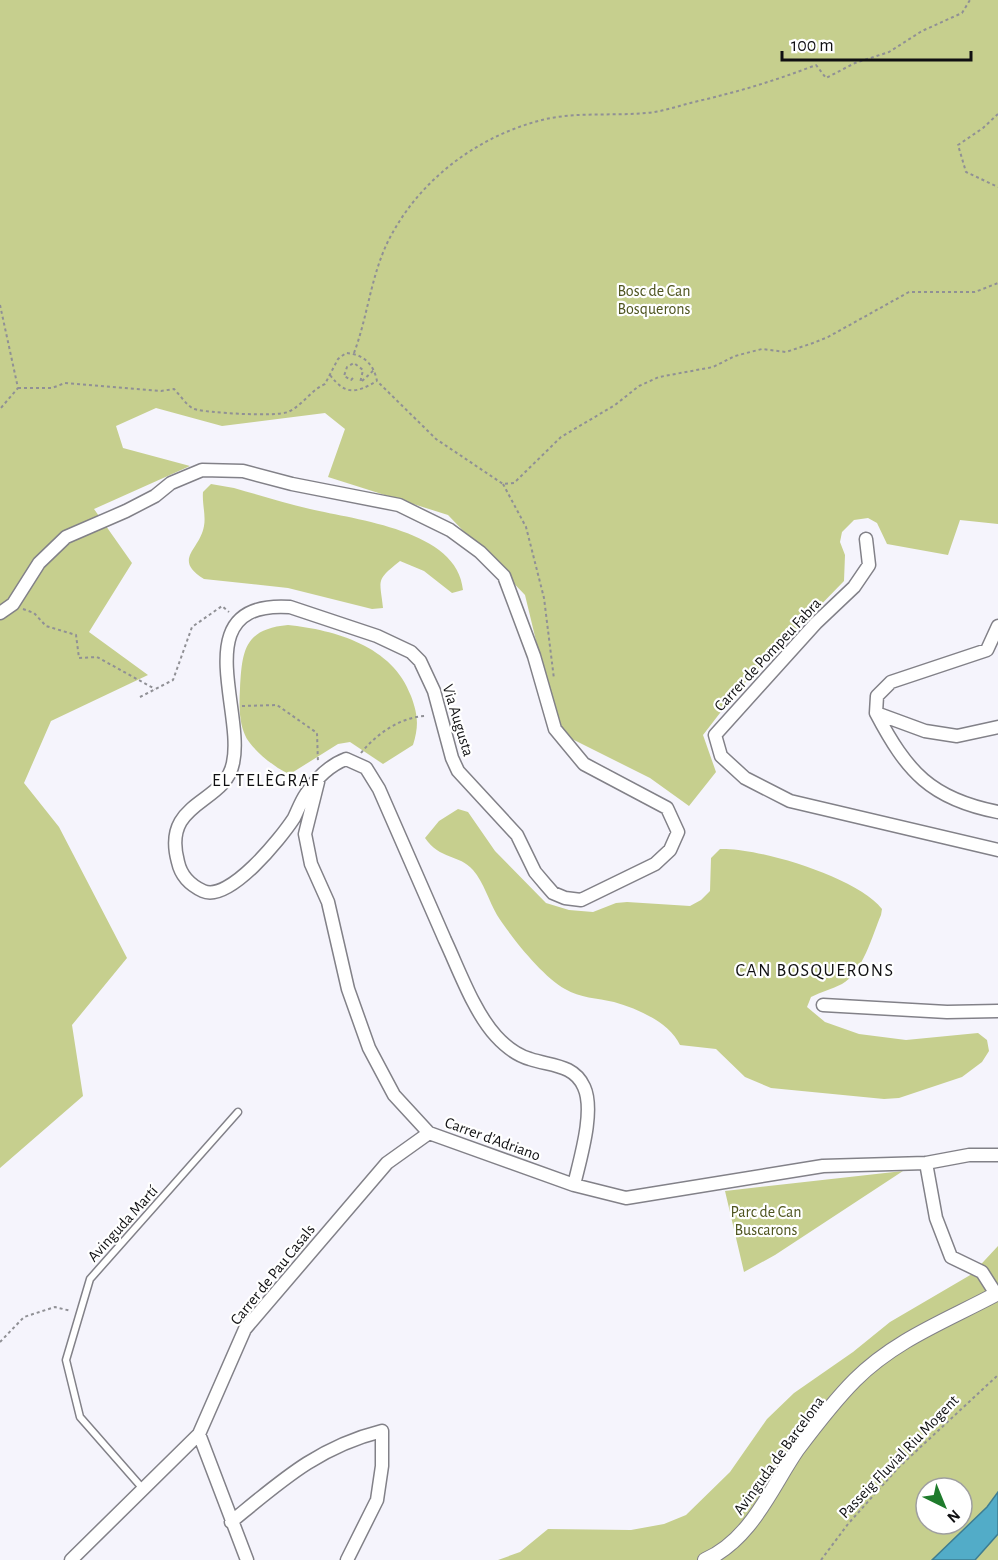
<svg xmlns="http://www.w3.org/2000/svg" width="998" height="1560" font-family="'Alegreya Sans',sans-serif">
<rect width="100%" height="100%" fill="#f5f4fc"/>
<path fill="#c6cf8e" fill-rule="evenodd" d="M 0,0 L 998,0 L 998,524 L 960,520 L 948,555 L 887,544 L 877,523 L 868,518 L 854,520 L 842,532 L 840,542 L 845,555 L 844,581 L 737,691 L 703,735 L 716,772 L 689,806 L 650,778 L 558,732 L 525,595 L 448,515 L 328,477 L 345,429 L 325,413 L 222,426 L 156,408 L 116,426 L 123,448 L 190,466 L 94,509 L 132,563 L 89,632 L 148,675 L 51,721 L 24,783 L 59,827 L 127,958 L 72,1025 L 83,1096 L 0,1168 Z
M 211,484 L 234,488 C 259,495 284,503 310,509 C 356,520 458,530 463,590 L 452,593 L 424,571 L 400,561 C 375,581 380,579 383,608 L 372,609 L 288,588 L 204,579 C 172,559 200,550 204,526 C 206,515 202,504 203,492 Z
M 288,625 C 335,630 393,646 411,696 C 418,715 419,726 413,745 L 383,764 L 350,742 L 338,744 L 290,774 C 277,770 250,748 245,735 C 239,722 239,704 240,689 C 242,651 244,629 288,625 Z
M 458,809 L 468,812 L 495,851 L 546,903 L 569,910 L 593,912 L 616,903 L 627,902 L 690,906 L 701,900 L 710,891 L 711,858 L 720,849 L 726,849 C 765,850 858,878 882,909 L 881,915 C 872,936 863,972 842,984 C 832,989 821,992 811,997 L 807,1007 L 825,1022 L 859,1034 L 906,1040 L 978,1033 L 987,1040 L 989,1051 L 982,1062 L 962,1077 L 899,1098 L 884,1099 L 771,1088 L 745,1077 L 716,1049 L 680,1045 C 669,1022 638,1009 614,1002 C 597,998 580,998 565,989 C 542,976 511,937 497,915 C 489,901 484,883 473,870 C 459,854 440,860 425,838 L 439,821 Z
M 903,1171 L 775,1255 L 744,1272 L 725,1191 Z
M 998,1246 L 998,1492 L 987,1507 L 932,1560 L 498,1560 L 520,1552 L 548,1529 L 631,1530 L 664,1524 L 686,1515 L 730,1472 L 767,1419 L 794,1393 L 853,1352 L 890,1322 L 972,1274 ZM 926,1488 L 962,1488 L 962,1524 L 926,1524 Z
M 998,1534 L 998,1560 L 974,1560 Z"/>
<path fill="#52acc8" stroke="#3e7d91" stroke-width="1.5" d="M 998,1492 L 998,1534 L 975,1560 L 932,1560 L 987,1507 Z"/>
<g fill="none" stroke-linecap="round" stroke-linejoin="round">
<g stroke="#828188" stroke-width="9">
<path id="service" d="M 144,1490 L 80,1417 L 66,1360 L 90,1279 L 238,1112"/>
</g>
<g stroke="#828188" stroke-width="15">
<path id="minor" d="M 866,539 L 869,565 L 854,587 L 816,623 L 715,735 L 721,756 L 745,778 L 790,801 L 998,850
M 0,613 L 13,604 L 39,563 L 66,537 L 126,511 L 155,496 L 171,483 L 202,470 L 243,471 L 292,484 L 399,505 L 450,530 L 480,552 L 504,576 L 534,656 L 555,729 L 584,764 L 667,808 L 678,832 L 670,850 L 655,864 L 581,900 L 565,898 L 553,893 L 546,885 L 535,872 L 517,835 L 458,771 L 452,758 L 434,691 L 420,661 L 411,652 L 377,636 L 290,607 C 185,600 245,710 233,763 C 225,805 161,800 178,862 C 181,876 190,885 203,891 C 229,903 281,838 294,818 C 298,810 301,801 306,794 C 316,779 330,765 346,759 L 366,768 L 379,789 C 401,839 423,889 445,940 C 459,970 474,1012 496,1036 C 506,1047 516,1055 530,1059 C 550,1066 574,1064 584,1087 C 595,1111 580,1159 574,1185
M 876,713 C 907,772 931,799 998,812
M 876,713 L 877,696 L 891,682 L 987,650 L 998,626
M 876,713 L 925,731 L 957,736 L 998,727
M 318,782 L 305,834 L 311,864 L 328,902 L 348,989 L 369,1048 L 394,1095 L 429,1133 L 574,1185 L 626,1198 L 823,1166 L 926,1163 L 969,1155 L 998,1155
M 823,1005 L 947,1012 L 998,1011
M 926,1163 L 936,1218 L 951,1257 L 982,1272 L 996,1294
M 199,1434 L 247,1560
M 231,1522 C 281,1481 318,1447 382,1431 L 382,1466 L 377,1500 L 347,1560
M 71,1560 L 199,1434 L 245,1329 L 387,1163 L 429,1133"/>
</g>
<g stroke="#828188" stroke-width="16">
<path id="tertiary" d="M 705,1560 C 751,1540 771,1488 797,1450 C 815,1426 834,1401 855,1380 C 896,1339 948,1320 998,1293"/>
</g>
<path stroke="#909095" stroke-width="2" stroke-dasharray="3 3" stroke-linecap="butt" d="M 998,114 L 983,128 L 958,145 L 966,172 L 998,187
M 0,305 L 18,388 L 0,409
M 354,353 C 369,313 371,270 393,232 C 425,175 482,134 546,119 C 578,112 613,116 646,113 C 662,112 678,106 694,102 C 738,92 774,81 816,65 L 826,78 L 855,63 L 889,52 L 922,31 L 962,13 L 970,0
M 330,375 C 346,396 356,393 377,381
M 353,378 L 351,380 L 344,376 L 347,367 L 354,363 L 363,370 L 360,383
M 362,381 L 375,369
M 18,388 L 52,388 L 65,383 L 161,391 L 174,389 C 180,395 187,406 194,409 C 207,413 276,417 288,412 C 303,405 311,390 325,384 L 338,359 L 346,353 C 364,354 374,365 377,381 L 436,439 L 503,484 L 514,483 L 561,437 L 615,405 L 639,386 L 659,377 L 713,367 L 735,356 L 762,349 L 786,352 L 813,343 L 828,337 L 909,292 L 975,292 L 998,283
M 503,484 L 526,527 L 544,598 L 554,679
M 23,609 L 34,613 L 46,626 L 76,635 L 79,658 L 97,657 L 155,689
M 140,697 L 173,680 L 192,627 L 222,606 L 229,612
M 242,706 L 277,705 L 317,733 L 318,763
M 361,753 C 376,734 402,716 427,716
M 0,1342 L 24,1317 L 55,1307 L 71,1311
M 821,1560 L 848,1524 L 898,1468 L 998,1375"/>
<use href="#service" stroke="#fff" stroke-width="6"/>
<use href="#minor" stroke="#fff" stroke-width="12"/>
<use href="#tertiary" stroke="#fff" stroke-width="14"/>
</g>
<g text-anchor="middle" stroke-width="4.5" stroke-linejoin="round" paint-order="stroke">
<g font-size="16" fill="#4e541f" stroke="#fff">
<text x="654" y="296">Bosc de Can<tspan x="654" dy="18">Bosquerons</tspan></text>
<text x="766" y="1217">Parc de Can<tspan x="766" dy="18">Buscarons</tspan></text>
</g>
<g font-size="16" fill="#101012" stroke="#fff">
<text transform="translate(767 654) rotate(-47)" y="6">Carrer de Pompeu Fabra</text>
<text transform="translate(459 720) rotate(73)" y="6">Via Augusta</text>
<text transform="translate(493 1138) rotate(20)" y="6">Carrer d'Adriano</text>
<text transform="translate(122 1223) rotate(-48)" y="6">Avinguda Martí</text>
<text transform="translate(272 1274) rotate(-51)" y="6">Carrer de Pau Casals</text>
<text transform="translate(778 1455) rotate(-54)" y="6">Avinguda de Barcelona</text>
<text transform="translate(898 1456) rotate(-46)" y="6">Passeig Fluvial Riu Mogent</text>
</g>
<g font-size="18" letter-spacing="1.5" fill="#101012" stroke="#fff">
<text x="266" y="786">EL TELÈGRAF</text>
<text x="815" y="976">CAN BOSQUERONS</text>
</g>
</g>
<g transform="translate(944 1506) rotate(137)"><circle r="28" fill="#ffffff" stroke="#9f9fa0" stroke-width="1.5"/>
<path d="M0-4.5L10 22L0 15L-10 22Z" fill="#1e7b2c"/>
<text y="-9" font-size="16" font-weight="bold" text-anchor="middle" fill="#101012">N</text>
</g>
<path d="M782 51v9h189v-9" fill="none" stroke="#101012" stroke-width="3"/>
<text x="791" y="51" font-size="18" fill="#101012" stroke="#ffffff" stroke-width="4.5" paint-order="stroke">100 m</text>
</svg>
